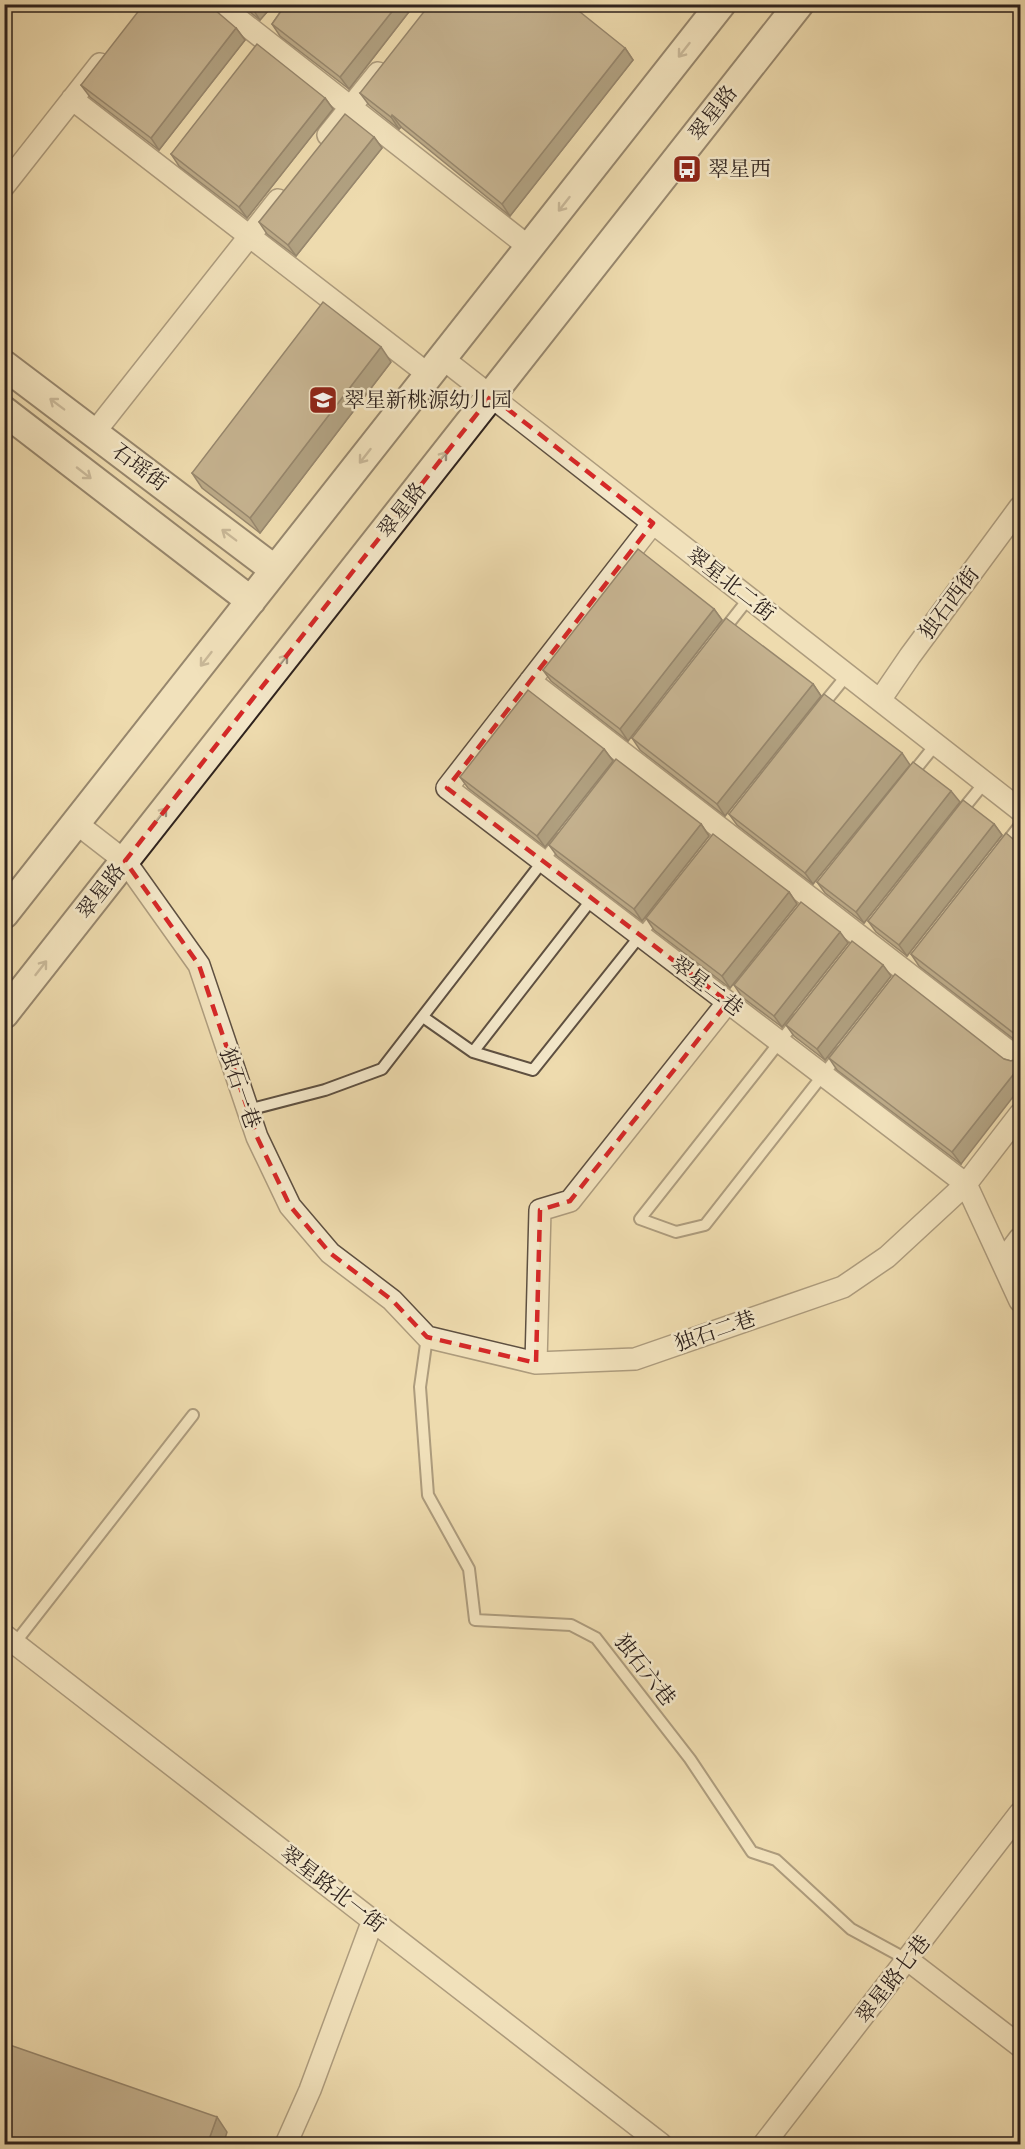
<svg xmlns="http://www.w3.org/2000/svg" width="1025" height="2149" font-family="Alegreya,'Noto Serif SC',serif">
<rect width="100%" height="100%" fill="#eedbae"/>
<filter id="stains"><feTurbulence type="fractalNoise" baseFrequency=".00333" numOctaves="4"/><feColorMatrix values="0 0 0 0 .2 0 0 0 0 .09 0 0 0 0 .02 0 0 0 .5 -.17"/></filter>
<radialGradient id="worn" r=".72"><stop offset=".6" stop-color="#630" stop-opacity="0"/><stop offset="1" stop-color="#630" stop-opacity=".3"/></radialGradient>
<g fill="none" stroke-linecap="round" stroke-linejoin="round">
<g stroke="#5e5041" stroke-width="14">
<path id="lane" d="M 723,631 L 749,598
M 821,707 L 847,675
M 911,775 L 936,744
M 959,814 L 985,782
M 1003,847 L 1020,825
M 423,1017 L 473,1052 L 533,1070 L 659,912
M 797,1020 L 640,1219 L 676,1232 L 705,1225 L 841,1052
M 473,1052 L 592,899
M 248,1110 L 325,1090 L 382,1069 L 560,839
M 427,1337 L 420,1387 L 428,1495 L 469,1569 L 475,1620 L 571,1625 L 596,1638 L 690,1759 L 752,1852 L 776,1860 L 851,1929 L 908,1960
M 15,1643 L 193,1415"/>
</g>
<g stroke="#5e5041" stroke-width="24">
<path id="street" d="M 219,4 L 529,247
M 72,99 L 429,375
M 328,135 L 378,73
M 4,186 L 100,64
M 442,358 L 1020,810
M 94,433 L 278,200
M 653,523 L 447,788 L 966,1184 L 1020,1301
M 530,681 L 1020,1060
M 880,700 L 910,656 L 1020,507
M 76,823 L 125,861 L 199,965 L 257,1137 L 290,1206 L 330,1253 L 392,1300 L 427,1337 L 536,1363 L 635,1359 L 843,1287 L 887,1257 L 966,1184 L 1020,1114
M 1002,1262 L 1020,1238
M 536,1363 L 540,1210 L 570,1201 L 728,1002
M 4,1635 L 661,2144
M 908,1960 L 1020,2046
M 286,2144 L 310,2090 L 373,1920
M 764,2144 L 1020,1813"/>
</g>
<g stroke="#2e221d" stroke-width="32">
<path id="secondary" d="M 4,365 L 275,570
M 4,411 L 251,601
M 4,914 L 721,4
M 4,1014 L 799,4"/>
</g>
<use href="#lane" stroke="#f4e8ca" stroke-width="10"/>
<use href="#street" stroke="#f4e8ca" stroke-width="21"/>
<use href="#secondary" stroke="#f4e8ca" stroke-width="28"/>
</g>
<path fill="#7e7059" stroke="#2e221d" stroke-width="1.5" d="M 240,4 L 274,4 L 260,20 Z
M 286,4 L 415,4 L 349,89 L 280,36 L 272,24 Z
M 236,28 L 245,40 L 159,150 L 90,97 L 81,85 Z
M 625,48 L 633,60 L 510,216 L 401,127 L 399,129 L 369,105 L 360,93 Z
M 325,98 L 333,109 L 247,218 L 179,166 L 171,154 Z
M 374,137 L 382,148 L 296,256 L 267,234 L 259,222 Z
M 391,362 L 260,533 L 202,488 L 192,473 Z
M 714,609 L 722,620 L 628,741 L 551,681 L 543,670 Z
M 813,684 L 821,696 L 725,816 L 640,750 L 632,738 Z
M 604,749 L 613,761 L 545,847 L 468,788 L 460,777 Z
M 910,765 L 813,884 L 737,825 L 729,814 Z
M 960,802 L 864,923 L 825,893 L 817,882 Z
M 701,824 L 709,836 L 642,921 L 557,856 L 549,845 Z
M 994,824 L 1002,835 L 907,956 L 876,932 L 868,921 Z
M 1020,845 L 1020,1044 L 919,966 L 911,954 Z
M 789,892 L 797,904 L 730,988 L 654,930 L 646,918 Z
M 848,943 L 782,1027 L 742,997 L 734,985 Z
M 891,976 L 825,1060 L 794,1036 L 786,1025 Z
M 829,1058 L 1004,1059 L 1011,1061 L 961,1164 L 837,1070 Z"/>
<path fill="#665b49" stroke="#2e221d" stroke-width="1.5" d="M 255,4 L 274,4 L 260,20 L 252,8 Z
M 398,4 L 415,4 L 349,89 L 340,77 Z
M 236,28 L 245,40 L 159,150 L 151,138 Z
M 625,48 L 633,60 L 510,216 L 502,204 Z
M 325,98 L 333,109 L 247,218 L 239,207 Z
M 392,115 L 401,127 L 399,129 L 391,117 Z
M 374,137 L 382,148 L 296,256 L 288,245 Z
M 4,139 L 10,146 L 4,153 Z
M 381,347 L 391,362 L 260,533 L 250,518 Z
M 714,609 L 722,620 L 628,741 L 620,729 Z
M 813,684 L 821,696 L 725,816 L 717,804 Z
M 604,749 L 613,761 L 545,847 L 537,836 Z
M 902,753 L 910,765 L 813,884 L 805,873 Z
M 951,791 L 960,802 L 864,923 L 856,912 Z
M 701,824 L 709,836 L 642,921 L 634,909 Z
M 994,824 L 1002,835 L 907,956 L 899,945 Z
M 789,892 L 797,904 L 730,988 L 722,976 Z
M 840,932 L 848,943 L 782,1027 L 774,1016 Z
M 883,965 L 891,976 L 825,1060 L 817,1049 Z
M 1020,1066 L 1020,1088 L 961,1164 L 952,1152 Z
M 217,2117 L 227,2132 L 223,2145 L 207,2145 Z"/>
<path fill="#928268" stroke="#2e221d" stroke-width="1.5" d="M 144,4 L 208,4 L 236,28 L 151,138 L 81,85 Z
M 247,4 L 255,4 L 252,8 Z
M 286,4 L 398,4 L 340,77 L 272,24 Z
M 430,4 L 570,4 L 625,48 L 502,204 L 392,115 L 391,117 L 360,93 Z
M 257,44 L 325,98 L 239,207 L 171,154 Z
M 345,114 L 374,137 L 288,245 L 259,222 Z
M 323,302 L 381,347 L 250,518 L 192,473 Z
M 638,549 L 714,609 L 620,729 L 543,670 Z
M 726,618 L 813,684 L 717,804 L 632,738 Z
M 528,690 L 604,749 L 537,836 L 460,777 Z
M 824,694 L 902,753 L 805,873 L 729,814 Z
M 616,759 L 701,824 L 634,909 L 549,845 Z
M 913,762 L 951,791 L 856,912 L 817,882 Z
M 963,800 L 994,824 L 899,945 L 868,921 Z
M 1006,833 L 1020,845 L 1020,1040 L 1020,1038 L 911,954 Z
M 713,834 L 789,892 L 722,976 L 646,918 Z
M 801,902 L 840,932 L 774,1016 L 734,985 Z
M 852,941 L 883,965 L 817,1049 L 786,1025 Z
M 895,974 L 1004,1059 L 1011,1061 L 1020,1057 L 1020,1066 L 952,1152 L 829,1058 Z
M 4,2043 L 217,2117 L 207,2145 L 4,2145 Z"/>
<defs><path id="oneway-shaft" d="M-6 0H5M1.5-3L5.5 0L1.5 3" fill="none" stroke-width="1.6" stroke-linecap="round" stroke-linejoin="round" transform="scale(1.5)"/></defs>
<g stroke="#9b8f7c">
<use href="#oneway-shaft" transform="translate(684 50) rotate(128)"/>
<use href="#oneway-shaft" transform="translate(564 204) rotate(128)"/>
<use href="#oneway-shaft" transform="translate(57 404) rotate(-143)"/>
<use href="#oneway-shaft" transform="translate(365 456) rotate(128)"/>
<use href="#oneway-shaft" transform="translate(441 459) rotate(-52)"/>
<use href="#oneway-shaft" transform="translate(84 473) rotate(38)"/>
<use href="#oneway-shaft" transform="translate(229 535) rotate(-143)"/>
<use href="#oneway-shaft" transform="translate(206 659) rotate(128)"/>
<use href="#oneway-shaft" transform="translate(282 662) rotate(-52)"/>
<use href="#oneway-shaft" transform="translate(161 815) rotate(-52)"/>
<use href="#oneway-shaft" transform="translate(41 968) rotate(-52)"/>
</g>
<path d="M0 0H1025V2149H0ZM 491,396 L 653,523 L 447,788 L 728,1002 L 570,1201 L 540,1210 L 536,1363 L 427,1337 L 392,1300 L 330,1253 L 290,1206 L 257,1137 L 199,965 L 125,861 Z" fill="#eedbae" fill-opacity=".55" fill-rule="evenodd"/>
<path fill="none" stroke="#d62828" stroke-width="4.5" stroke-dasharray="12 8" stroke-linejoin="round" d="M 491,396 L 653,523 L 447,788 L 728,1002 L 570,1201 L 540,1210 L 536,1363 L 427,1337 L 392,1300 L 330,1253 L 290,1206 L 257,1137 L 199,965 L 125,861 Z"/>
<defs>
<g id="bus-square" transform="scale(1.5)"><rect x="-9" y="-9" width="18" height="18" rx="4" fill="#8f2418" stroke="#f4e8ca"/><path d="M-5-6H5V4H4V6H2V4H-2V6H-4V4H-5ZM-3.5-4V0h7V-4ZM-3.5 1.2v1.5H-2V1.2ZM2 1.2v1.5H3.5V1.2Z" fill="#fff"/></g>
<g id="school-square" transform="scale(1.5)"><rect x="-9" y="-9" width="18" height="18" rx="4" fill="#8f2418" stroke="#f4e8ca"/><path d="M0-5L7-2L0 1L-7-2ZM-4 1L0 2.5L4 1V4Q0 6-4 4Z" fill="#fff"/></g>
</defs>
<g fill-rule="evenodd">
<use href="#bus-square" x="687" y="169"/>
<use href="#school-square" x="323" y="400"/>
</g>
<g text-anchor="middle" stroke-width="5" stroke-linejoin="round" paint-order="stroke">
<g font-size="21" fill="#2e221d" stroke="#f4e8ca">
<text transform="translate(713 113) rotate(-52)" y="7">翠星路</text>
<text transform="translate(140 467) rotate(37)" y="7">石瑶街</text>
<text transform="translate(402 510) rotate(-52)" y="7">翠星路</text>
<text transform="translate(731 584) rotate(38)" y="7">翠星北二街</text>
<text transform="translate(949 603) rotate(-53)" y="7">独石西街</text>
<text transform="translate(101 891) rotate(-52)" y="7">翠星路</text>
<text transform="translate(707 986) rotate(37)" y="7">翠星二巷</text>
<text transform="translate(240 1088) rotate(71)" y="7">独石一巷</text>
<text transform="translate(715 1331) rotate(-19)" y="7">独石二巷</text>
<text transform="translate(645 1670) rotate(52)" y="7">独石六巷</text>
<text transform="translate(333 1889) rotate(38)" y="7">翠星路北一街</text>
<text transform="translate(893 1979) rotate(-52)" y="7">翠星路七巷</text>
</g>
<g font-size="21" fill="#2e221d" stroke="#f4e8ca" text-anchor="start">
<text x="708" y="176">翠星西</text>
<text x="344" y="407">翠星新桃源幼儿园</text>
</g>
</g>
<rect width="1025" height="2149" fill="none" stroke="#eedbae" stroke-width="24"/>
<rect x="6" y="6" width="1013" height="2137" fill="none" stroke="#2e221d" stroke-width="3"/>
<rect x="12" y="12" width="1001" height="2125" fill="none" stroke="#2e221d" stroke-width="1.5"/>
<rect width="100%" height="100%" filter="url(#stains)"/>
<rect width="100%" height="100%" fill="url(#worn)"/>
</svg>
